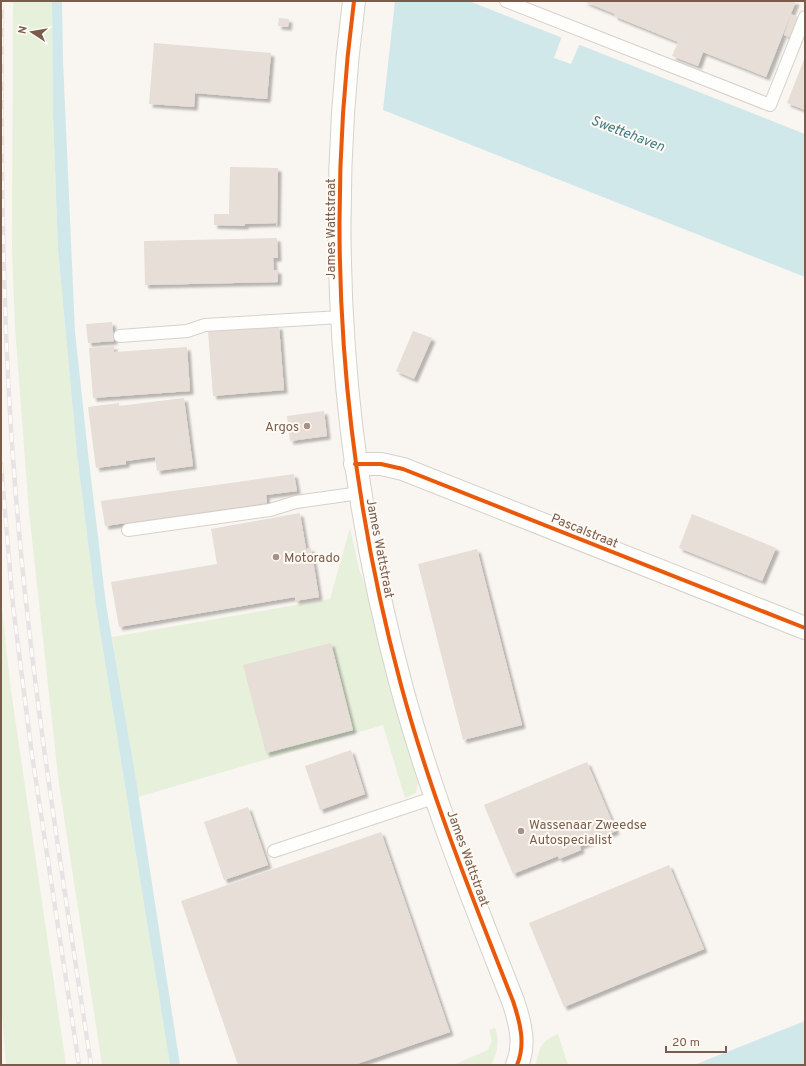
<svg xmlns="http://www.w3.org/2000/svg" width="806" height="1066" font-family="Overpass,sans-serif">
<defs>
<filter id="shadow"><feDropShadow dx="3.5" dy="3.5" stdDeviation="1" flood-color="#0004"/></filter>
</defs>
<rect width="100%" height="100%" fill="#f9f5f0"/>
<path fill="#e7f0db" d="M 13,1 L 52,1 L 53,114 L 58,250 L 77,454 L 96,606 L 170,1065 L 102,1065 L 59,784 L 29,512 L 15,327 L 12,250 Z
M 350,528 L 359,569 L 364,583 L 399,719 L 418,783 L 416,793 L 405,798 L 383,725 L 138,797 L 112,637 L 330,599 Z
M 1,597 L 10,684 L 66,1065 L 6,1065 L 1,1001 Z
M 495,1028 C 500,1040 497,1054 491,1065 L 453,1065 L 488,1050 L 492,1041 L 489,1030 Z
M 558,1034 L 568,1065 L 536,1065 C 539,1048 541,1041 558,1034 Z"/>
<path fill="#d0e8ea" d="M 52,1 L 62,1 L 63,61 L 75,332 L 88,453 L 106,604 L 136,780 L 180,1065 L 170,1065 L 96,606 L 77,454 L 58,250 L 53,114 Z
M 395,1 L 469,1 L 805,134 L 805,277 L 383,110 Z
M 805,1021 L 805,1065 L 694,1065 Z"/>
<path fill="#f9f5f0" d="M 562,36 L 580,43 L 571,64 L 554,58 Z"/>
<path fill="#e6ded7" filter="url(#shadow)" d="M 583,1 L 796,1 L 766,77 L 703,52 L 698,66 L 672,56 L 678,42 L 614,16 L 615,14 Z
M 791,14 L 798,17 L 790,37 L 784,35 Z
M 279,18 L 289,19 L 288,27 L 278,26 Z
M 154,43 L 271,53 L 267,99 L 195,93 L 194,107 L 149,104 Z
M 805,57 L 805,110 L 787,103 Z
M 230,167 L 278,168 L 277,226 L 276,223 L 245,224 L 245,226 L 214,225 L 214,214 L 229,214 Z
M 277,238 L 278,258 L 273,258 L 274,270 L 278,270 L 278,282 L 145,285 L 144,241 Z
M 112,322 L 114,341 L 88,343 L 86,324 Z
M 279,326 L 284,390 L 213,396 L 208,331 Z
M 413,331 L 432,338 L 414,379 L 396,371 Z
M 114,346 L 114,352 L 187,347 L 190,391 L 93,398 L 89,348 Z
M 184,398 L 193,466 L 157,471 L 155,457 L 126,461 L 126,464 L 96,468 L 88,407 L 119,403 L 119,406 Z
M 324,411 L 327,436 L 290,441 L 287,416 Z
M 294,474 L 297,491 L 266,495 L 267,503 L 105,526 L 101,501 Z
M 300,513 L 306,549 L 311,548 L 319,597 L 295,601 L 295,597 L 119,627 L 111,582 L 217,564 L 211,529 Z
M 692,514 L 776,548 L 762,581 L 679,548 Z
M 477,549 L 522,725 L 463,740 L 418,564 Z
M 331,643 L 353,730 L 266,753 L 243,665 Z
M 351,750 L 365,794 L 320,810 L 305,766 Z
M 587,762 L 616,831 L 580,846 L 581,850 L 559,859 L 558,856 L 513,874 L 484,805 Z
M 248,807 L 268,865 L 224,880 L 204,822 Z
M 381,832 L 450,1032 L 354,1065 L 238,1065 L 181,901 Z
M 669,865 L 704,949 L 564,1007 L 529,923 Z"/>
<g fill="none" stroke-linecap="round" stroke-linejoin="round">
<g stroke="#d7d1cb" stroke-width="14">
<path id="service" d="M 506,1 L 770,105 L 805,17
M 120,336 L 187,331 L 205,325 L 341,317
M 128,530 L 270,510 L 296,502 L 360,493
M 274,851 L 436,797"/>
</g>
<g stroke="#d7d1cb" stroke-width="24">
<path id="minor" d="M 354,1 C 324,230 341,462 401,685 C 430,793 472,897 513,1001 C 520,1022 526,1044 517,1065
M 355,464 L 381,464 L 403,469 L 805,628"/>
</g>
<use href="#service" stroke="#fefefd" stroke-width="12"/>
<use href="#minor" stroke="#fefefd" stroke-width="22"/>
<g stroke="#e6e3e7" stroke-width="4.5">
<path id="rail" d="M 2,1 C 1,162 2,323 15,484 C 30,679 62,872 91,1065
M 1,464 L 13,606 L 32,755 L 79,1065"/>
</g>
<use href="#rail" stroke="#fffaf3" stroke-width="3" stroke-dasharray="9" stroke-linecap="butt"/>
<g stroke="#fffaf3" stroke-width="6">
<path id="cycleway" d="M 354,1 C 324,230 341,462 401,685 C 430,793 472,897 513,1001 C 520,1022 526,1044 517,1065
M 355,464 L 381,464 L 403,469 L 805,628"/>
</g>
<use href="#cycleway" stroke="#e8590c" stroke-width="4"/>
</g>
<g fill="#a69286" stroke="#fffaf3" stroke-width="1.5">
<circle cx="307" cy="426" r="4"/>
<circle cx="276" cy="557" r="4"/>
<circle cx="521" cy="831" r="4"/>
</g>
<g text-anchor="middle" stroke-width="4" stroke-linejoin="round" paint-order="stroke">
<g font-size="13" fill="#7a5c4d" stroke="#fffaf3">
<text transform="translate(330 229) rotate(-90)" y="5">James Wattstraat</text>
<text transform="translate(585 530) rotate(22)" y="5">Pascalstraat</text>
<text transform="translate(381 548) rotate(79)" y="5">James Wattstraat</text>
<text transform="translate(469 858) rotate(70)" y="5">James Wattstraat</text>
</g>
<g font-size="13" fill="#7a5c4d" stroke="#fffaf3" text-anchor="start">
<text x="299" y="431" text-anchor="end">Argos</text>
<text x="284" y="562">Motorado</text>
<text x="529" y="829">Wassenaar Zweedse<tspan x="529" dy="15">Autospecialist</tspan></text>
</g>
<g font-size="14" font-style="italic" fill="#437c86" stroke="#fffaf3">
<text transform="translate(628 133) rotate(21)" y="5">Swettehaven</text>
</g>
</g>
<rect width="806" height="1066" fill="none" stroke="#7a5c4d" stroke-width="4"/>
<g transform="translate(32 32) rotate(282)" stroke="#fffaf3" stroke-width="3" paint-order="stroke">
<path d="M0-3L7 15L0 10L-7 15Z" fill="#7a5c4d"/>
<text y="-6" font-size="11" font-weight="bold" text-anchor="middle" fill="#7a5c4d">N</text>
</g>
<path d="M666 1046v6h60v-6" fill="none" stroke="#7a5c4d" stroke-width="2"/>
<text x="672" y="1046" font-size="12" fill="#7a5c4d" stroke="#fffaf3" stroke-width="3" paint-order="stroke">20 m</text>
</svg>
